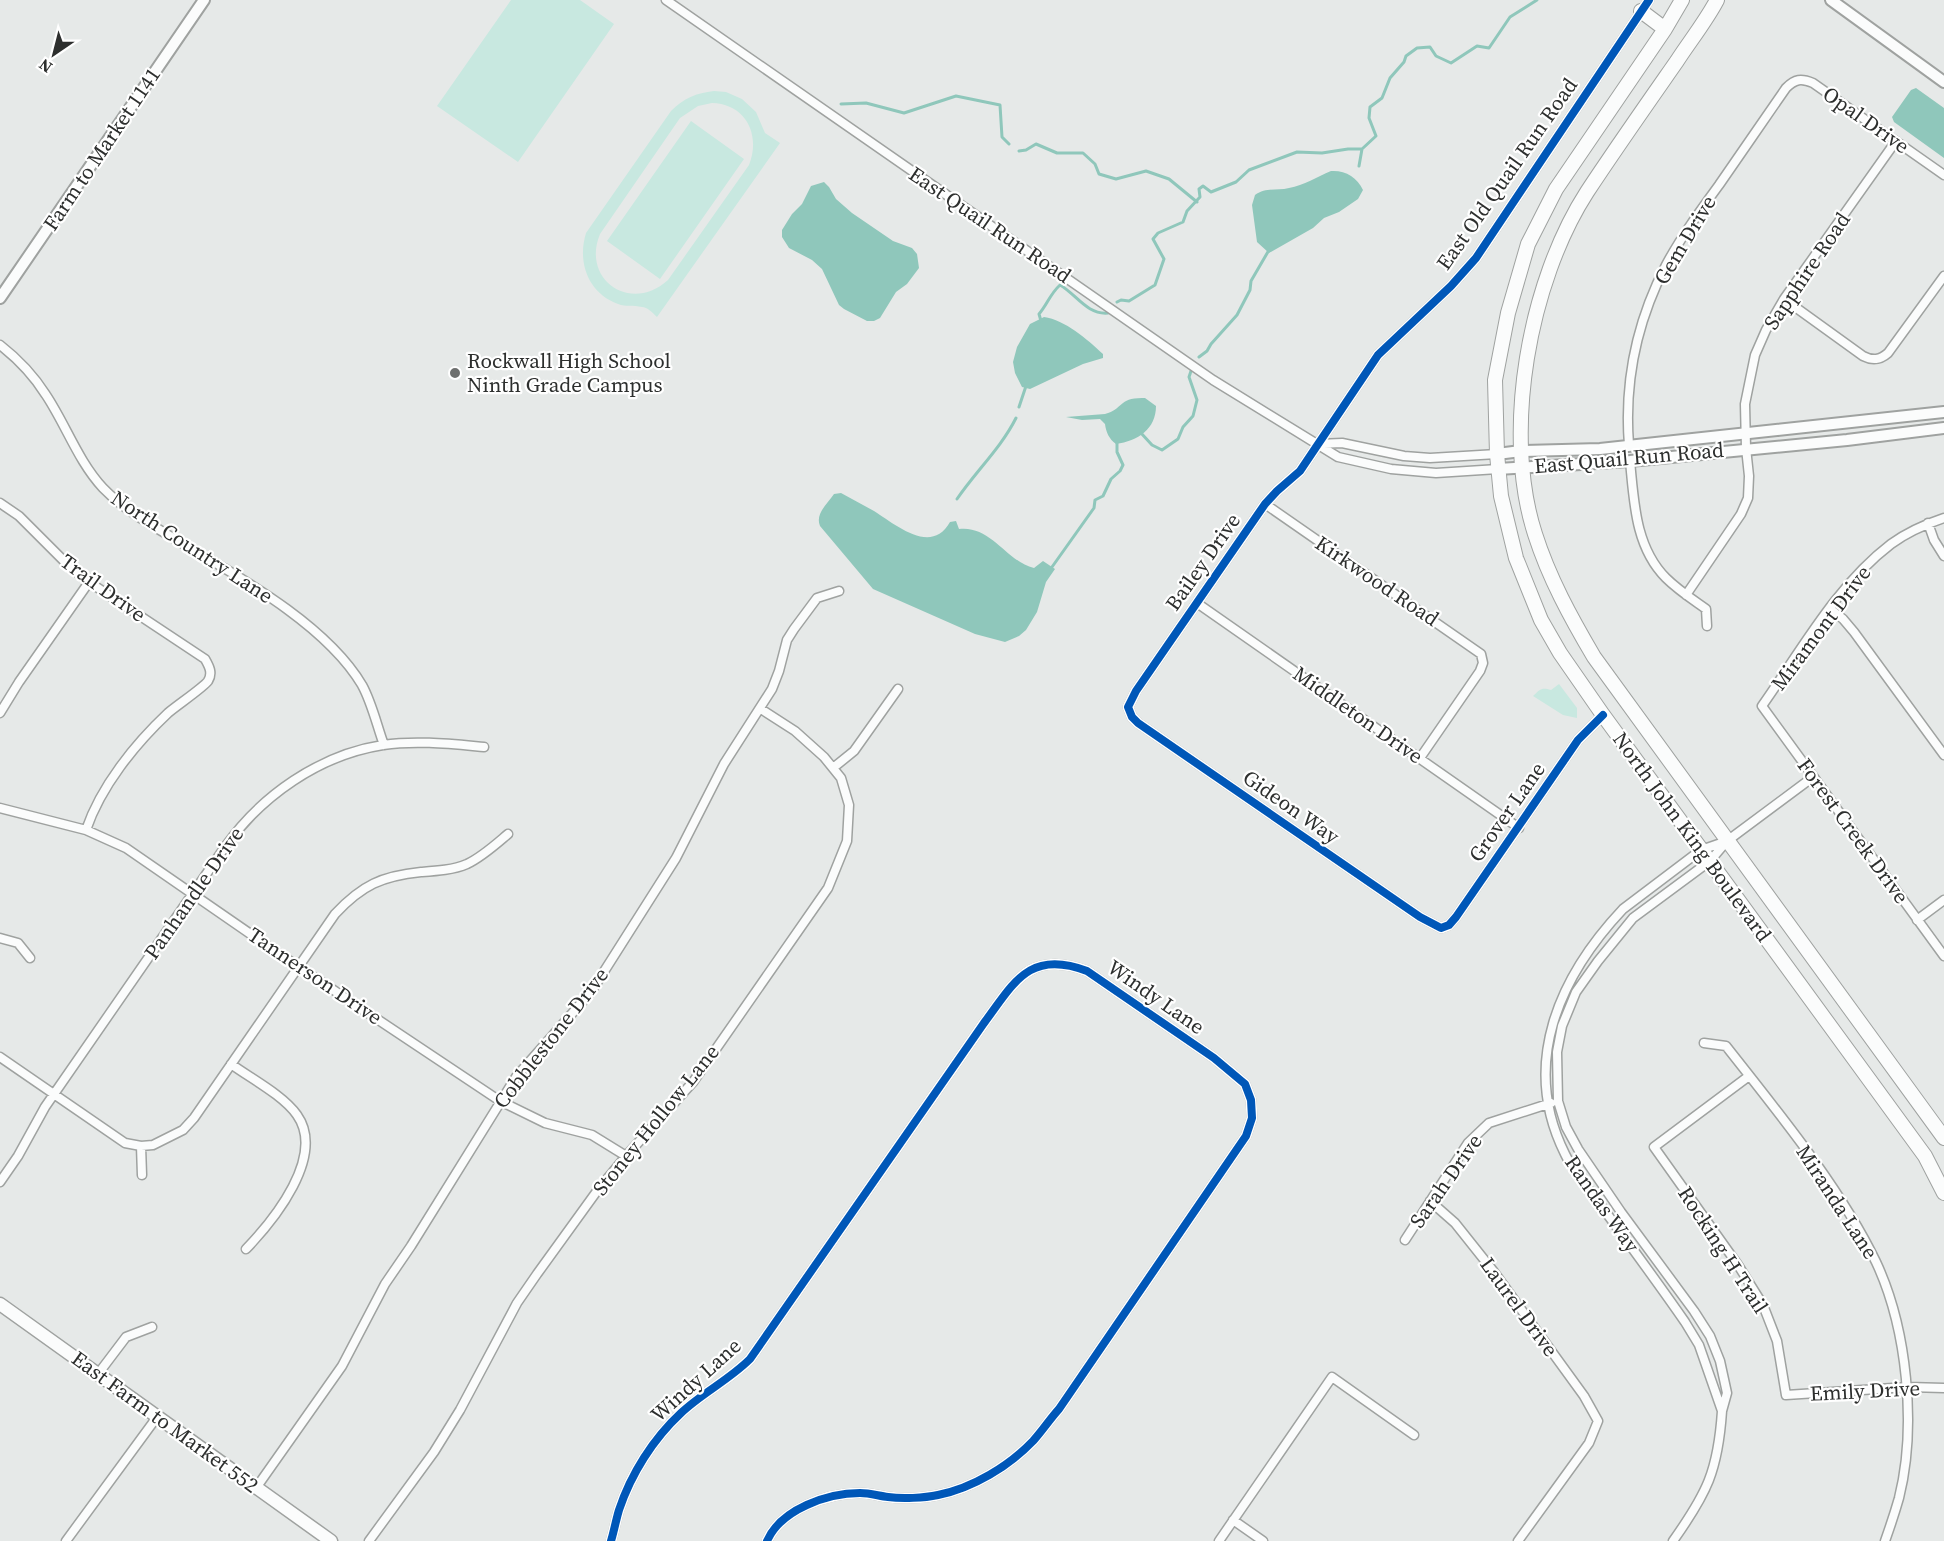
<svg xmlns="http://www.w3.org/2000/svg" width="1944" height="1541" font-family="'Source Serif 4',serif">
<rect width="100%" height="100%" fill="#e6e9e8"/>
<path fill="#c8e8e0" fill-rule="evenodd" d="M 511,0 L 580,0 L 614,24 L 518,162 L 437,106 Z
M 714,91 L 726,92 L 742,99 L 756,112 L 765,133 L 780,143 L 657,317 C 653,313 647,307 642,307 C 633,305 626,307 618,304 C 588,293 577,262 586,233 L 671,111 C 684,98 696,93 714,91 ZM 712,103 C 746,104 761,135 749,165 L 668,280 C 631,314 581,280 600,234 L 680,118 L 698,106 Z
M 691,121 L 744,159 L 660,279 L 607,241 Z
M 1559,684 L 1577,708 L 1577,718 L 1563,715 L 1533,696 C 1540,689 1542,687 1551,690 Z"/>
<path fill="#8fc7bb" d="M 1916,88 L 1944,108 L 1944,158 L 1894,122 L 1892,117 L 1911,90 Z
M 1331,171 C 1345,170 1357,177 1363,190 L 1358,199 L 1339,212 L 1324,218 L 1313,228 L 1269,253 L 1257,242 L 1252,205 L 1255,195 C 1266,187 1277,191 1289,188 C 1304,185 1317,177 1331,171 Z
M 824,182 L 829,187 L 836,199 L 852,213 L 893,241 L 912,248 L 917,254 L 919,268 L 907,284 L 896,292 L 880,318 L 874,321 L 867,321 L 844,309 L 839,305 L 822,269 L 812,260 L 789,248 L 782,237 L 782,230 L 792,214 L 802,204 L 811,186 Z
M 1044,317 C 1065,320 1087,339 1103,354 L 1103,358 L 1083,364 L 1030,389 L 1022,387 L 1015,373 L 1013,362 L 1017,347 L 1030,324 Z
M 1145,398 L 1156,406 C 1156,429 1138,441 1116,444 C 1109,439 1106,432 1105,424 L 1100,419 L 1082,420 L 1066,417 L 1105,414 C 1124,409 1118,397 1145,398 Z
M 841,493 C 852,499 863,505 874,511 C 895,524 931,556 950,522 L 956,521 L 959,529 C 991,525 1007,562 1034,568 L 1043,561 L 1055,569 L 1046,582 L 1037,612 L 1026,630 L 1019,636 L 1005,642 L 975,634 L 873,589 L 820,526 C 815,514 827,504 834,494 Z"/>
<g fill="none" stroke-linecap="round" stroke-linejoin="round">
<path stroke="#8fc7bb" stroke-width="3" d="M 841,104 L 866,103 L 904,113 L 956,96 L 1000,105 L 1002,137 L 1009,144
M 1019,151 L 1026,150 L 1036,144 L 1057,153 L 1083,153 L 1095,164 L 1099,174 L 1116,179 L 1146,171 L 1169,179 L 1197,202
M 1359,166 L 1362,149
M 1117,302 L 1121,300 L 1129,301 L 1155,285 L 1164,259 L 1153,239 L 1158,233 L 1183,222 L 1187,211 L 1200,197 L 1199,189 L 1203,186 L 1211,192 L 1236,182 L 1249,170 L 1297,152 L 1322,153 L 1348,149 L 1362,149 L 1376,136 L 1369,118 L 1370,107 L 1382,98 L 1390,78 L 1404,62 L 1406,56 L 1417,48 L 1430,47 L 1436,56 L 1451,63 L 1477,46 L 1489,48 L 1510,17 L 1537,0
M 1041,321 L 1039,314 C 1047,305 1050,294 1060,285 C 1076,294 1087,315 1108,313
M 1199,357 L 1207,351 L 1211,344 L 1237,315 L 1250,290 L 1251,281 L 1269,250
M 1019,407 L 1026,386
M 1141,433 L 1152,445 L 1162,450 L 1178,439 L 1183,427 L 1193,416 L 1197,400 L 1189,377 L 1191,371
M 957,499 C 976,471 1001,448 1016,418
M 1052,567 L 1094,508 L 1095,500 L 1103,496 L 1111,479 L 1120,471 L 1123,465 L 1117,452 L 1117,443"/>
<g stroke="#9fa2a0" stroke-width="11">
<path id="minor" d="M 666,0 L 1213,380 L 1338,457 L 1391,469 L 1436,473 L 1498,469
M 1784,299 L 1863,356 C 1873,361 1880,360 1888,353 L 1944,276
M 0,345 C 18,359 34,376 46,395 C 66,425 78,461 103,488 C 126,512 157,528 185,545 C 243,579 327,626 362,685 C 372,703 377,726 384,745
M 1318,444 L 1342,443 L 1404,456 L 1430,458 L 1497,454
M 1629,445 C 1624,382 1637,321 1666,265 C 1681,237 1700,211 1719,185 C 1741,153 1764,120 1786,88 C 1795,79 1801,78 1813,83 L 1944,175
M 1630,461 C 1634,501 1635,547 1666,578 C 1678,590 1692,599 1706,609 L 1707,626
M 0,503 L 19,516 L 69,566 L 89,582 L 205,659 C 209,666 213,673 208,681 C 204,687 176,706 168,713 C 135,744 101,786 86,830
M 1265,504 L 1481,654 L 1483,663 L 1480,671 L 1420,758
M 1944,518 C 1926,524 1906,533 1891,544 C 1836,586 1801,651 1762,706 L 1944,956
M 1928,523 L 1934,540 L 1944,556
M 1686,595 L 1741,514 L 1748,498 L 1749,476 L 1746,448 L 1745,404 L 1755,355 L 1766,330 L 1784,299 L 1896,141
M 1197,603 L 1519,828
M 1830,609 L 1843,619 L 1854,632 L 1944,755
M 0,713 L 19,682 L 89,582
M 1603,715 L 1578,740 L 1456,917 L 1449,925 L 1441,928 L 1420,917 L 1138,723 L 1132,717 L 1128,707 L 1136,691 L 1265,504 L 1277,491 L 1300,471 L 1378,355 L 1451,286 L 1476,258 L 1649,0
M 833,768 L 854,751 L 898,689
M 0,808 L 86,830 L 126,848 L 278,953 L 500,1101 L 545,1123 L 592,1135 L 626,1156
M 1727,841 L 1701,850 L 1623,909 C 1559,977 1520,1064 1565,1154 C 1574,1173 1590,1190 1602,1207 C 1630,1245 1658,1283 1685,1322 L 1699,1345 L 1722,1411 L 1727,1393 L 1720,1361 L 1710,1336 L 1694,1311 L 1621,1212 L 1578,1149 L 1566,1127 L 1558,1101 L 1557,1052 L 1562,1026 L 1576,992 L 1598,961 L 1633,918 L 1710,861 L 1727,841 L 1813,777
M 1917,920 L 1944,900
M 0,938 L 18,943 L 30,958
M 1704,1043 L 1726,1046 C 1777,1111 1840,1187 1876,1262 C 1907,1328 1917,1426 1899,1498 C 1895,1512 1890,1527 1885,1541
M 0,1057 L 125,1143 L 141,1146 L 153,1145 L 183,1130 L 194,1118 L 335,914 C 362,885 382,876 421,872 C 436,871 453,870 467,864 C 482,857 495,845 508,834
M 231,1064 C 250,1078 283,1095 297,1115 C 326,1156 274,1220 246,1249
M 1749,1076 L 1654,1147 L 1738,1265 L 1763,1305 L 1777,1341 L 1786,1395 L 1908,1387 L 1944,1388
M 141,1146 L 142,1175
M 0,1182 L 18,1156 L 45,1107 L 225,847 C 261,796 319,755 383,745 C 416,740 451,744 484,747
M 1430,1201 L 1455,1223 L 1494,1272 L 1584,1396 L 1598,1421 L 1589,1443 L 1518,1541
M 1405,1240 L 1468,1143 L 1489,1123 L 1551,1103
M 98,1374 L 126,1337 L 152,1327
M 256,1488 L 342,1366 L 385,1284 L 411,1246 L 516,1077 L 591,992 L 676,858 L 724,764 L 772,689 L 779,671 L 787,640 L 794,629 L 817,598 L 839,591
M 1233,1520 L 1263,1541
M 66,1541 L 157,1417
M 369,1541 L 434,1452 L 460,1410 L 517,1303 L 537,1274 L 597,1191 L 626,1156 L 693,1082 L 828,888 L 847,841 L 849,805 L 841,778 L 824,757 L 795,731 L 761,709
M 611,1541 C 614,1531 616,1520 619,1510 C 631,1474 653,1439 681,1413 C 702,1393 729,1380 750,1359 L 984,1023 C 1014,983 1029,949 1087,971 L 1214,1058 L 1245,1084 L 1251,1100 L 1252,1118 L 1246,1136 L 1059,1409 C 1050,1419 1042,1431 1033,1441 C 1009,1466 973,1488 938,1495 C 924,1498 902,1499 888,1497 C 879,1496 870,1493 860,1493 C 828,1493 781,1509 767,1541
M 1219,1541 L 1332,1377 L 1414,1435
M 1673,1541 C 1707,1493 1718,1471 1722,1411"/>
</g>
<g stroke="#9fa2a0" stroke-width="14">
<path id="tertiary" d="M 1831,0 L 1944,82
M 0,298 L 204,0
M 1497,454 L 1521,451 L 1600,449 L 1944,412
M 1498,469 L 1630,461 L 1847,440 L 1944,428"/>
</g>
<g stroke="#9fa2a0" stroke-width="15">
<path id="secondary" d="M 0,1304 L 331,1541"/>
</g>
<g stroke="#9fa2a0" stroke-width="16">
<path id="primary" d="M 1682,0 L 1665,29 L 1556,189 L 1528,244 L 1508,313 L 1495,380 L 1497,454 L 1501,496 L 1516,558 L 1541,620 L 1560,653 L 1603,715 L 1925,1156 L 1944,1193
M 1717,0 C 1706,21 1690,41 1677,61 C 1647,104 1616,148 1587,192 C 1529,282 1502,432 1535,534 C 1549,578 1571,618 1594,657 L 1944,1138
M 1641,11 L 1665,29"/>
</g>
<use href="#minor" stroke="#fbfcfc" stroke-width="8"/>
<use href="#tertiary" stroke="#fbfcfc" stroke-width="10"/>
<use href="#secondary" stroke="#fbfcfc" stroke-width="12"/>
<use href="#primary" stroke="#fbfcfc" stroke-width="14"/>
<g stroke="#fff" stroke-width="11">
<path id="cycleway" d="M 1603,715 L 1578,740 L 1456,917 L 1449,925 L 1441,928 L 1420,917 L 1138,723 L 1132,717 L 1128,707 L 1136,691 L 1265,504 L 1277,491 L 1300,471 L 1378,355 L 1451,286 L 1476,258 L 1649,0
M 611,1541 C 614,1531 616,1520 619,1510 C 631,1474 653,1439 681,1413 C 702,1393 729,1380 750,1359 L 984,1023 C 1014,983 1029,949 1087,971 L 1214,1058 L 1245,1084 L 1251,1100 L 1252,1118 L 1246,1136 L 1059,1409 C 1050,1419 1042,1431 1033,1441 C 1009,1466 973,1488 938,1495 C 924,1498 902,1499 888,1497 C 879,1496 870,1493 860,1493 C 828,1493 781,1509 767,1541"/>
</g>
<use href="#cycleway" stroke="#0057b8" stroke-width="8"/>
</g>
<circle fill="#6e706f" stroke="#fff" stroke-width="2" cx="455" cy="373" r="6"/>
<g text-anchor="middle" stroke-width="4.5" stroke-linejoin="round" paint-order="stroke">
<g font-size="21" fill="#2d2f2e" stroke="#fff">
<text transform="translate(1866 120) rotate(35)" y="7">Opal Drive</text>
<text transform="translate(102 149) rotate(-56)" y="7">Farm to Market 1141</text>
<text transform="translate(1507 174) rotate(-55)" y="7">East Old Quail Run Road</text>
<text transform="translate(990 225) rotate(34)" y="7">East Quail Run Road</text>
<text transform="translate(1685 240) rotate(-59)" y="7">Gem Drive</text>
<text transform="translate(1807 271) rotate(-56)" y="7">Sapphire Road</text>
<text transform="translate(1629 458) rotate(-5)" y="7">East Quail Run Road</text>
<text transform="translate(192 547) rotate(33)" y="7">North Country Lane</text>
<text transform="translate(1203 562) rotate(-55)" y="7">Bailey Drive</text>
<text transform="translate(1377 581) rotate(34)" y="7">Kirkwood Road</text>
<text transform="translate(103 588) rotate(36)" y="7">Trail Drive</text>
<text transform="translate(1821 628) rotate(-53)" y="7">Miramont Drive</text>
<text transform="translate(1358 715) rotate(35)" y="7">Middleton Drive</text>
<text transform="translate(1291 807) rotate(35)" y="7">Gideon Way</text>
<text transform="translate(1507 812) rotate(-55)" y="7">Grover Lane</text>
<text transform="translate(1853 831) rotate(54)" y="7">Forest Creek Drive</text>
<text transform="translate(1692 837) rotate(54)" y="7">North John King Boulevard</text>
<text transform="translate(194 893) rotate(-55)" y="7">Panhandle Drive</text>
<text transform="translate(315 976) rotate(34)" y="7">Tannerson Drive</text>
<text transform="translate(1156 997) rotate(35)" y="7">Windy Lane</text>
<text transform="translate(551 1038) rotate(-52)" y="7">Cobblestone Drive</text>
<text transform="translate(656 1120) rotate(-51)" y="7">Stoney Hollow Lane</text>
<text transform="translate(1446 1181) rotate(-55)" y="7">Sarah Drive</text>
<text transform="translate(1837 1202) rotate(57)" y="7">Miranda Lane</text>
<text transform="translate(1602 1204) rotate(55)" y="7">Randas Way</text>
<text transform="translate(1723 1250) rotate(57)" y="7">Rocking H Trail</text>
<text transform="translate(1519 1307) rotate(54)" y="7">Laurel Drive</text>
<text transform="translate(696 1380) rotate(-42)" y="7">Windy Lane</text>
<text transform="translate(1865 1391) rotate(-3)" y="7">Emily Drive</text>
<text transform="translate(165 1422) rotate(36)" y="7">East Farm to Market 552</text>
</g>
<g font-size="21" fill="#2d2f2e" stroke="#fff" text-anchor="start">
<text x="467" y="368">Rockwall High School<tspan x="467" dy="24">Ninth Grade Campus</tspan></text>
</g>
</g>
<g transform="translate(54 54) rotate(215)" stroke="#ffffff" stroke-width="4.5" paint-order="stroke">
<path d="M0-4.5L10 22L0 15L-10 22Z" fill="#2d2f2e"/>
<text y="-9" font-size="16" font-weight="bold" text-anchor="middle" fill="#2d2f2e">N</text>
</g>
</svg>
